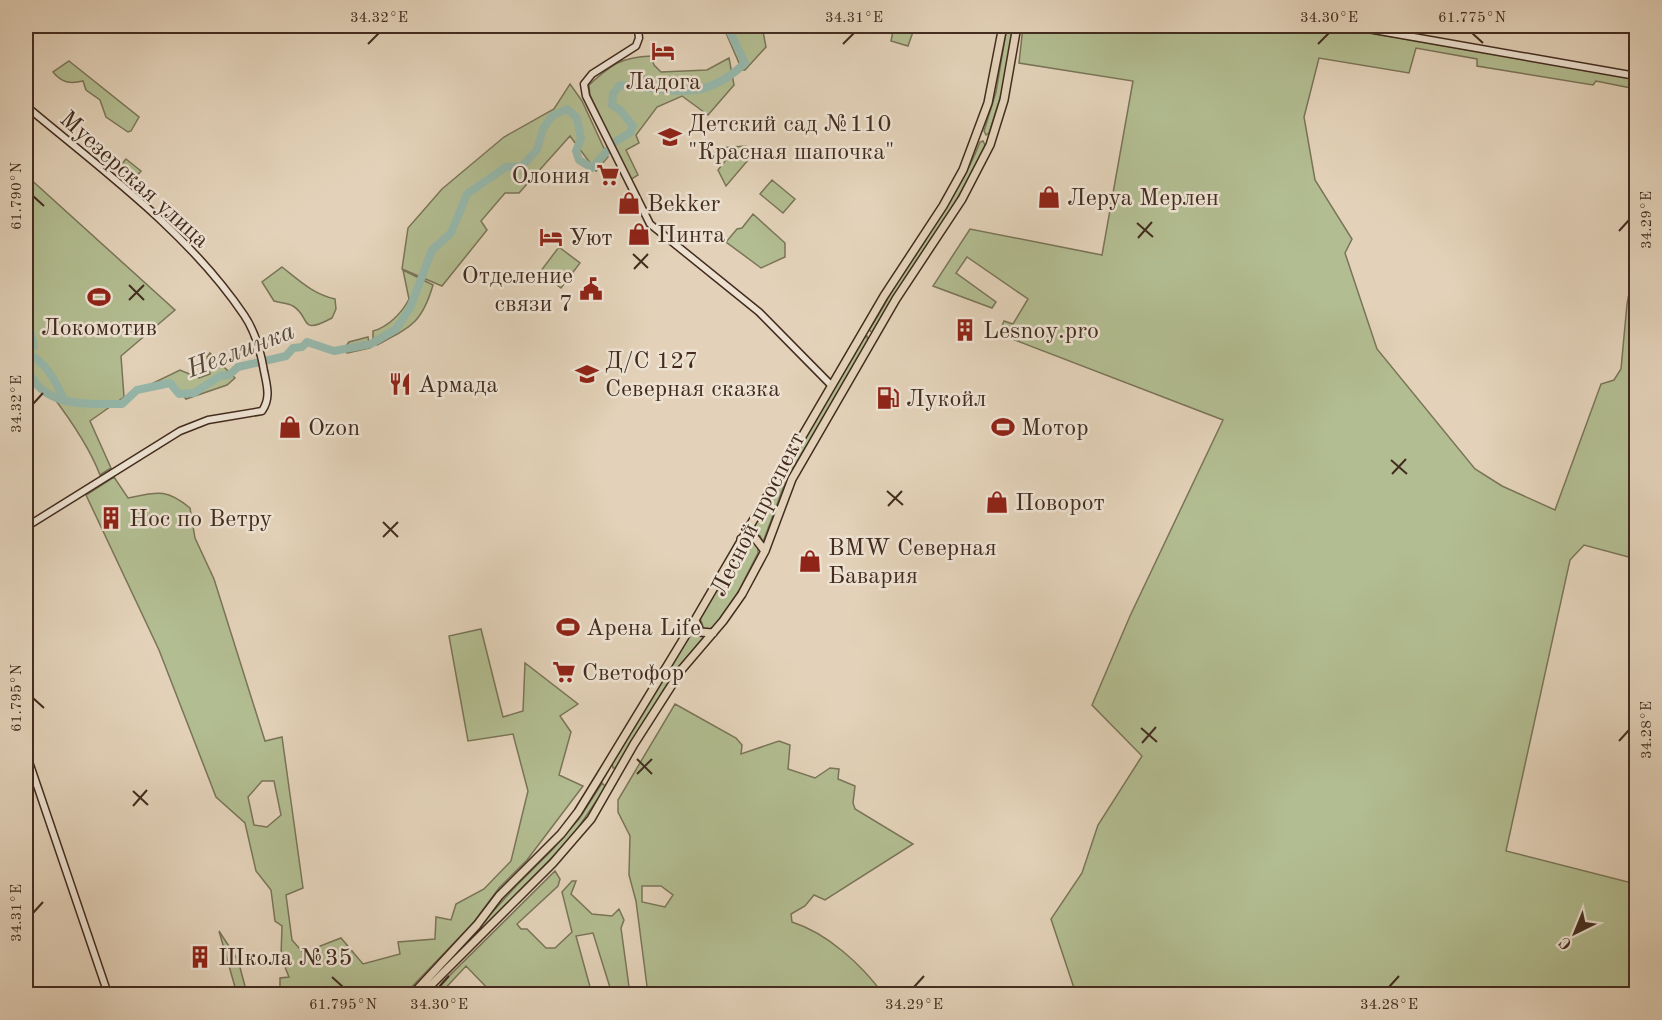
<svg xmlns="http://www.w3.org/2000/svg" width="1662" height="1020" font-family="'Old Standard TT',serif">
<rect width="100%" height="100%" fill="#e3d2b9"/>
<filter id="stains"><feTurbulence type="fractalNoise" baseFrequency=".00333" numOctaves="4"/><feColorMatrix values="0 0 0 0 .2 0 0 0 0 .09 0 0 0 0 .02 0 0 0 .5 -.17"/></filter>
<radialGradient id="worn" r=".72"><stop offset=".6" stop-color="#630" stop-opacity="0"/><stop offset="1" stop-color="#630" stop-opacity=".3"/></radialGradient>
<path fill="#b2bd91" stroke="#7a7458" stroke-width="1.5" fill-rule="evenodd" d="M 723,26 L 762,26 L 766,47 L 745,70 L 742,70 Z
M 894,26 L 915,26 L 908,46 L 891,41 Z
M 1007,26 L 1013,26 L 1003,89 L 989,133 L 986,135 L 984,131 L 996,92 Z
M 1023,26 L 1330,26 L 1636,79 L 1636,89 L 1596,81 L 1593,85 L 1477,66 L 1477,59 L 1416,48 L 1409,73 L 1319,58 L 1304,117 L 1315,180 L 1352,239 L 1345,253 L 1377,349 L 1475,469 L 1502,486 L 1555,510 L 1601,384 L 1614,380 L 1621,369 L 1627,304 L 1636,256 L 1636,559 L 1584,545 L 1570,560 L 1506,851 L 1636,884 L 1636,994 L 1076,994 L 1051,919 L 1082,873 L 1098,825 L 1142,756 L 1092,705 L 1130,616 L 1223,420 L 999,334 L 1004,321 L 1013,324 L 1028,299 L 967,257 L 956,273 L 996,302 L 992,308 L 933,286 L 970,229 L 1102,255 L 1133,81 L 1019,63 Z
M 651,56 L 654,65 L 661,72 L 707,70 L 729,58 L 734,85 L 708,115 L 682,96 L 657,107 L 636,135 L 639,143 L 626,150 L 638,175 L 630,180 L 590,95 L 589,85 C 611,65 621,57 651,56 Z
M 69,61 L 139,117 L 131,131 L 128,132 L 106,117 L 100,100 L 86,90 L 83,81 C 70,84 62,83 53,72 Z
M 570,84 L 582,101 L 608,157 L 596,171 L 570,136 L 519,193 L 505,193 L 481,221 L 487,230 L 442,286 L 402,269 L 408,228 L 442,189 L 504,137 L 554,109 Z
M 983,141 L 985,145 C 955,212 909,269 873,333 L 869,330 C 884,308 895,284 909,262 C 935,223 963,186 980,142 Z
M 746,146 L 754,153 L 726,186 L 718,170 L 725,161 L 715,153 L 718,148 Z
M 126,159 L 141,171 L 135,178 L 120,166 Z
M 27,176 L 175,310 L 121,356 L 124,397 L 90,421 L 111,468 L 100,475 C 89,446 70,419 51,394 C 43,385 31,384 26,374 Z
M 772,180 L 795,199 L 783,213 L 760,194 Z
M 753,214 L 785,243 L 785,257 L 761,268 L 726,242 L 737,229 L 742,228 Z
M 559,247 L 580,263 L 561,288 L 540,272 Z
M 282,267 C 300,281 313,294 335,299 L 336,309 L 332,318 C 298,336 312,318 293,306 C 288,303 280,303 274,301 L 262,282 Z
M 403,270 L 433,285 C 422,323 411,327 377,345 L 373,338 L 373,331 C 388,327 402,313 409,299 Z
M 867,336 L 868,342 L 791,472 L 787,473 L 786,470 C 813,426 837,382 863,338 Z
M 368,337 L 370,348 L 347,353 L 346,346 L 349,342 Z
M 210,353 L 235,378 L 227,385 L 186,399 L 171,381 L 151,388 L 149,385 L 180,370 L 199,378 L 210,374 L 207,357 Z
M 114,477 L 128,498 C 157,492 166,488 190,508 L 195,538 L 214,579 L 265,741 L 282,737 L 303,888 L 286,895 L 292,940 L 313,964 L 320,946 L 341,938 L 363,964 L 400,954 L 398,942 L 435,939 L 436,917 L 451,920 L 456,904 L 484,889 L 511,861 L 528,791 L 513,734 L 468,741 L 449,636 L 481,629 L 503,717 L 523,711 L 525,663 L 578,704 L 560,716 L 571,732 L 559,775 L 583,786 L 527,860 L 499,888 L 474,922 L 405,994 L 280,994 L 280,978 L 289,977 L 281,957 L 282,926 L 275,921 L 271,890 L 256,871 L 245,823 L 216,797 L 159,650 L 86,495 ZM 262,781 L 274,781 L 281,815 L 267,827 L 254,825 L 248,797 Z
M 781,481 L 785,483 L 763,542 L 760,536 L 750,533 Z
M 750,540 L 758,546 L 758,553 L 737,594 L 715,627 L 711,630 L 704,629 L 700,618 L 741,545 Z
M 692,630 L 704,637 L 675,671 L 617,768 L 613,768 L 612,763 Z
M 675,704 L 736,738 L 742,745 L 741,754 L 779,741 L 790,745 L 788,769 L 815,778 L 830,768 L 839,769 L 838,779 L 855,786 L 853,803 L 855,809 L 913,844 L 825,900 L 814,895 L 805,906 L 791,914 L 792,922 C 827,933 862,965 883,994 L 648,994 L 636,901 L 629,875 L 630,836 L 618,812 L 618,800 ZM 642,886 L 661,886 L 673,895 L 665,907 L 642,902 Z
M 602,783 L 606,787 L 571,838 L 418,994 L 517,885 L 552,850 L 579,819 Z
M 555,871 L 560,879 L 558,886 L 517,924 L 521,929 L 527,929 L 546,948 L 555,948 L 572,932 L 562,892 L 572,881 L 576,881 L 571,894 L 592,914 L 612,916 L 619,909 L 624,920 L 621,928 L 630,994 L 612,994 L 593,933 L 576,936 L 592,994 L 493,994 L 466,966 L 440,994 L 435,994 L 442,983 Z
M 219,931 L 238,960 L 246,990 L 241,994 L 237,994 Z"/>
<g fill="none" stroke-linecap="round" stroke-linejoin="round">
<path stroke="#96b8ac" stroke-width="8" d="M 26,314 L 34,346 L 26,352 C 28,359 28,369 31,376 C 48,408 91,404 122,404 L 137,390 L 170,383 L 179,394 L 194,393 L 220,376 L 229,375 L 238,367 L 286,356 L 293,348 L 302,347 L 307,342 L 334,351 L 371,344 L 396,329 L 410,308 L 432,250 L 451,233 L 467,194 L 506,167 L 522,166 L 537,150 L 543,129 L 552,116 L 567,109 L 577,118 L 581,139 L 576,151 L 579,160 L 592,168 L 616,141 L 630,133 L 633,126 L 620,110 L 612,105 L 613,94 L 620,85 C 673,89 702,104 745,63 L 727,26
M 26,352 C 46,363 55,379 64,400"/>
<g stroke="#432c1f" stroke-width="9">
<path id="secondary" d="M 629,26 L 638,30 L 639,38 L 636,46 L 592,74 L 584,84 L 586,96 L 650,224 L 759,312 L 831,385
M 1351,26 L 1636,76
M 26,106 C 102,170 188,232 244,315 C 255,331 261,353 264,371 C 267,386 271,398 262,411 L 208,420 L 180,431 L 26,527
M 26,753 L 108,994"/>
</g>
<g stroke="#432c1f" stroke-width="10">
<path id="primary" d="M 741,539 L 755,538 L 765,551
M 695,620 L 700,632 L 713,633
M 413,994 L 477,925 L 499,896 L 561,834 L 578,812 L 599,778 L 695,620 L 884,296 L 943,206 L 963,170 L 988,103 L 1003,26
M 422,994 L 553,863 L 591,819 L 634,744 L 682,669 L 723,621 L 742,594 L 765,551 L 792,479 L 896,299 L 962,199 L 990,145 L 1004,100 L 1017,26"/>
</g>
<use href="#secondary" stroke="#ede2d2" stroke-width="6"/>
<use href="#primary" stroke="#e3d2b9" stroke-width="7"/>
<path stroke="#432c1f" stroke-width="1.5" stroke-dasharray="10 10" stroke-linecap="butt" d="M 26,506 L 30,505"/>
</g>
<path fill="none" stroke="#432c1f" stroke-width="2" d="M 1472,33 L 1483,43M 368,44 L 379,33M 843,44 L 854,33M 1318,44 L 1329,33M 33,196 L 44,206M 1137,223 L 1153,237M 1619,231 L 1629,220M 1138,238 L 1152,222M 633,254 L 648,268M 634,269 L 648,254M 129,285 L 144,300M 129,300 L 144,285M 33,404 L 43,393M 1391,460 L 1407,474M 1392,474 L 1406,459M 887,491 L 903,505M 888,506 L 902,491M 383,522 L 398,537M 383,537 L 398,522M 33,698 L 44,708M 1141,728 L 1157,742M 1619,741 L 1629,730M 1142,743 L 1156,727M 637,759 L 652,774M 637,774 L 652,759M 133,791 L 148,805M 133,806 L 147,790M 33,913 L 43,902M 332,977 L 343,987M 439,987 L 449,976M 914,987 L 924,976M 1389,987 L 1399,976"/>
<defs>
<g id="hotel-bare" transform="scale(1.8)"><path d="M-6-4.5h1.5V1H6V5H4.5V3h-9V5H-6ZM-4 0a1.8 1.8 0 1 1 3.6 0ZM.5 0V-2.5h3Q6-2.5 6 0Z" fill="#8f2418" stroke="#ede2d2" stroke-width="2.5" paint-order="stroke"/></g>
<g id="school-bare" transform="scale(1.8)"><path d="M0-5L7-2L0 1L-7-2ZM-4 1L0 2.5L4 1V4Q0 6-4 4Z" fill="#8f2418" stroke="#ede2d2" stroke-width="2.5" paint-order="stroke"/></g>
<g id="supermarket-bare" transform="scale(1.8)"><path d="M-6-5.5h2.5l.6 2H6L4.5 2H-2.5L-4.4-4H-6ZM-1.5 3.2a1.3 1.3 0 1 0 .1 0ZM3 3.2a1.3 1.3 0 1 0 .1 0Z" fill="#8f2418" stroke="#ede2d2" stroke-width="2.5" paint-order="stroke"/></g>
<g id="shop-bare" transform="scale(1.8)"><path d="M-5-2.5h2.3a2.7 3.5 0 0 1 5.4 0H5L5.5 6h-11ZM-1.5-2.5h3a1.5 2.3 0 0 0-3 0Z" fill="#8f2418" stroke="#ede2d2" stroke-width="2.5" paint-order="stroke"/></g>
<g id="civic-bare" transform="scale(1.8)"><path d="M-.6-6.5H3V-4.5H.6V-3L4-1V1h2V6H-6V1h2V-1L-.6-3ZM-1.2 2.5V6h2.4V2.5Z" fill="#8f2418" stroke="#ede2d2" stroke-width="2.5" paint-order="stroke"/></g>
<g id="stadium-bare" transform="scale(1.8)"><path d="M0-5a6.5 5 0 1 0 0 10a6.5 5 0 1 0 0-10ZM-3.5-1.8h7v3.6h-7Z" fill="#8f2418" stroke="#ede2d2" stroke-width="2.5" paint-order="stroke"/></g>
<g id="building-bare" transform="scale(1.8)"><path d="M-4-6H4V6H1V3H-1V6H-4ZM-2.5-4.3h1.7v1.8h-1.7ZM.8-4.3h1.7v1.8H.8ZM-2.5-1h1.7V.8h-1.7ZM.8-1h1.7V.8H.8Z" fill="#8f2418" stroke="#ede2d2" stroke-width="2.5" paint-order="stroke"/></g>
<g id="restaurant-bare" transform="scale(1.8)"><path d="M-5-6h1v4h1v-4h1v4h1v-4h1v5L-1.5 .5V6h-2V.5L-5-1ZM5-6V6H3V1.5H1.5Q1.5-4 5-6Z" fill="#8f2418" stroke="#ede2d2" stroke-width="2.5" paint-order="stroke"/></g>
<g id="fuel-bare" transform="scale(1.8)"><path d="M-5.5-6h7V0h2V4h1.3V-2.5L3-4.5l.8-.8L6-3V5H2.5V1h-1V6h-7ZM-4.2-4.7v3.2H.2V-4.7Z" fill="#8f2418" stroke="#ede2d2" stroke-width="2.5" paint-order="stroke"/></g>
</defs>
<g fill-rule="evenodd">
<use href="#hotel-bare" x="663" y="51"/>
<use href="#school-bare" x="670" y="137"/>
<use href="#supermarket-bare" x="608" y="175"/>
<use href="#shop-bare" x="1049" y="197"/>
<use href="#shop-bare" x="629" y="203"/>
<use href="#shop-bare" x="639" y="234"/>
<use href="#hotel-bare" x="551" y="237"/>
<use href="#civic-bare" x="591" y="289"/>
<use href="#stadium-bare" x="99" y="297"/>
<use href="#building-bare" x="965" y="330"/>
<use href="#school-bare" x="587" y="374"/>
<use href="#restaurant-bare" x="400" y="384"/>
<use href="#fuel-bare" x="888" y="398"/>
<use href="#shop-bare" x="290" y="427"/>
<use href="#stadium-bare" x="1003" y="427"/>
<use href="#shop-bare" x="997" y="502"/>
<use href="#building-bare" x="111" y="518"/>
<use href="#shop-bare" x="810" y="561"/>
<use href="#stadium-bare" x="568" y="627"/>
<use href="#supermarket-bare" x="564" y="672"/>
<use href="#building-bare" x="200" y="957"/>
</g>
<g text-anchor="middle" stroke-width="5" stroke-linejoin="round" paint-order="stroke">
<g font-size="24" fill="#432c1f" stroke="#ede2d2" text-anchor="start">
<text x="663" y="89" text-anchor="middle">Ладога</text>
<text x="688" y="131">Детский сад №110<tspan x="688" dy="28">"Красная шапочка"</tspan></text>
<text x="590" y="183" text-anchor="end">Олония</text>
<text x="1067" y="205">Леруа Мерлен</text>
<text x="647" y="211">Bekker</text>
<text x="657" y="242">Пинта</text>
<text x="569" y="245">Уют</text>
<text x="573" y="283" text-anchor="end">Отделение<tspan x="573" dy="28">связи 7</tspan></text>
<text x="99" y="335" text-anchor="middle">Локомотив</text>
<text x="983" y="338">Lesnoy.pro</text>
<text x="605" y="368">Д/С 127<tspan x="605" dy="28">Северная сказка</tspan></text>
<text x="418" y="392">Армада</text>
<text x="906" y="406">Лукойл</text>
<text x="308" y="435">Ozon</text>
<text x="1021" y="435">Мотор</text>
<text x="1015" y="510">Поворот</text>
<text x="129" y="526">Нос по Ветру</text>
<text x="828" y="555">BMW Северная<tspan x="828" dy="28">Бавария</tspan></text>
<text x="586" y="635">Арена Life</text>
<text x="582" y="680">Светофор</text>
<text x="218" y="965">Школа №35</text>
</g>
<g font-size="24" fill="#432c1f" stroke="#ede2d2">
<text transform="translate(135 179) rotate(42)" y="8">Муезерская улица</text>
<text transform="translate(757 514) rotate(-63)" y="8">Лесной проспект</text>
</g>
<g font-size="26" font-style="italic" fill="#54483b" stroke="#ede2d2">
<text transform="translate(240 349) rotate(-21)" y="9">Неглинка</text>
</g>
</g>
<rect width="1662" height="1020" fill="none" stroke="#e3d2b9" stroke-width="66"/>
<g transform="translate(1575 933) rotate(223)" stroke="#ede2d2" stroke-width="4.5" paint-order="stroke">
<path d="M0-4.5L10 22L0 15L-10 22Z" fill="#432c1f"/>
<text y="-9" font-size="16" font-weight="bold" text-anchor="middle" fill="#432c1f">С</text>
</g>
<rect x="33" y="33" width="1596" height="954" fill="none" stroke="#432c1f" stroke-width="2"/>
<g font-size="15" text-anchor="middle" fill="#432c1f">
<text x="379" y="22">34.32°E</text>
<text x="854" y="22">34.31°E</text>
<text x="1329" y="22">34.30°E</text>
<text x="1472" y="22">61.775°N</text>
<text transform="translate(16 196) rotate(-90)" y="5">61.790°N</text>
<text transform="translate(1646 220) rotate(-90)" y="5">34.29°E</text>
<text transform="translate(16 404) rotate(-90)" y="5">34.32°E</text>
<text transform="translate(16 698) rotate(-90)" y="5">61.795°N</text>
<text transform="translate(1646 730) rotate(-90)" y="5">34.28°E</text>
<text transform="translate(16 913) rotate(-90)" y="5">34.31°E</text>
<text x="343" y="1009">61.795°N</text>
<text x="439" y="1009">34.30°E</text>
<text x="914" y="1009">34.29°E</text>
<text x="1389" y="1009">34.28°E</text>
</g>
<rect width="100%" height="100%" filter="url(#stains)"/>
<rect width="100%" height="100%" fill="url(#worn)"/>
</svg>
